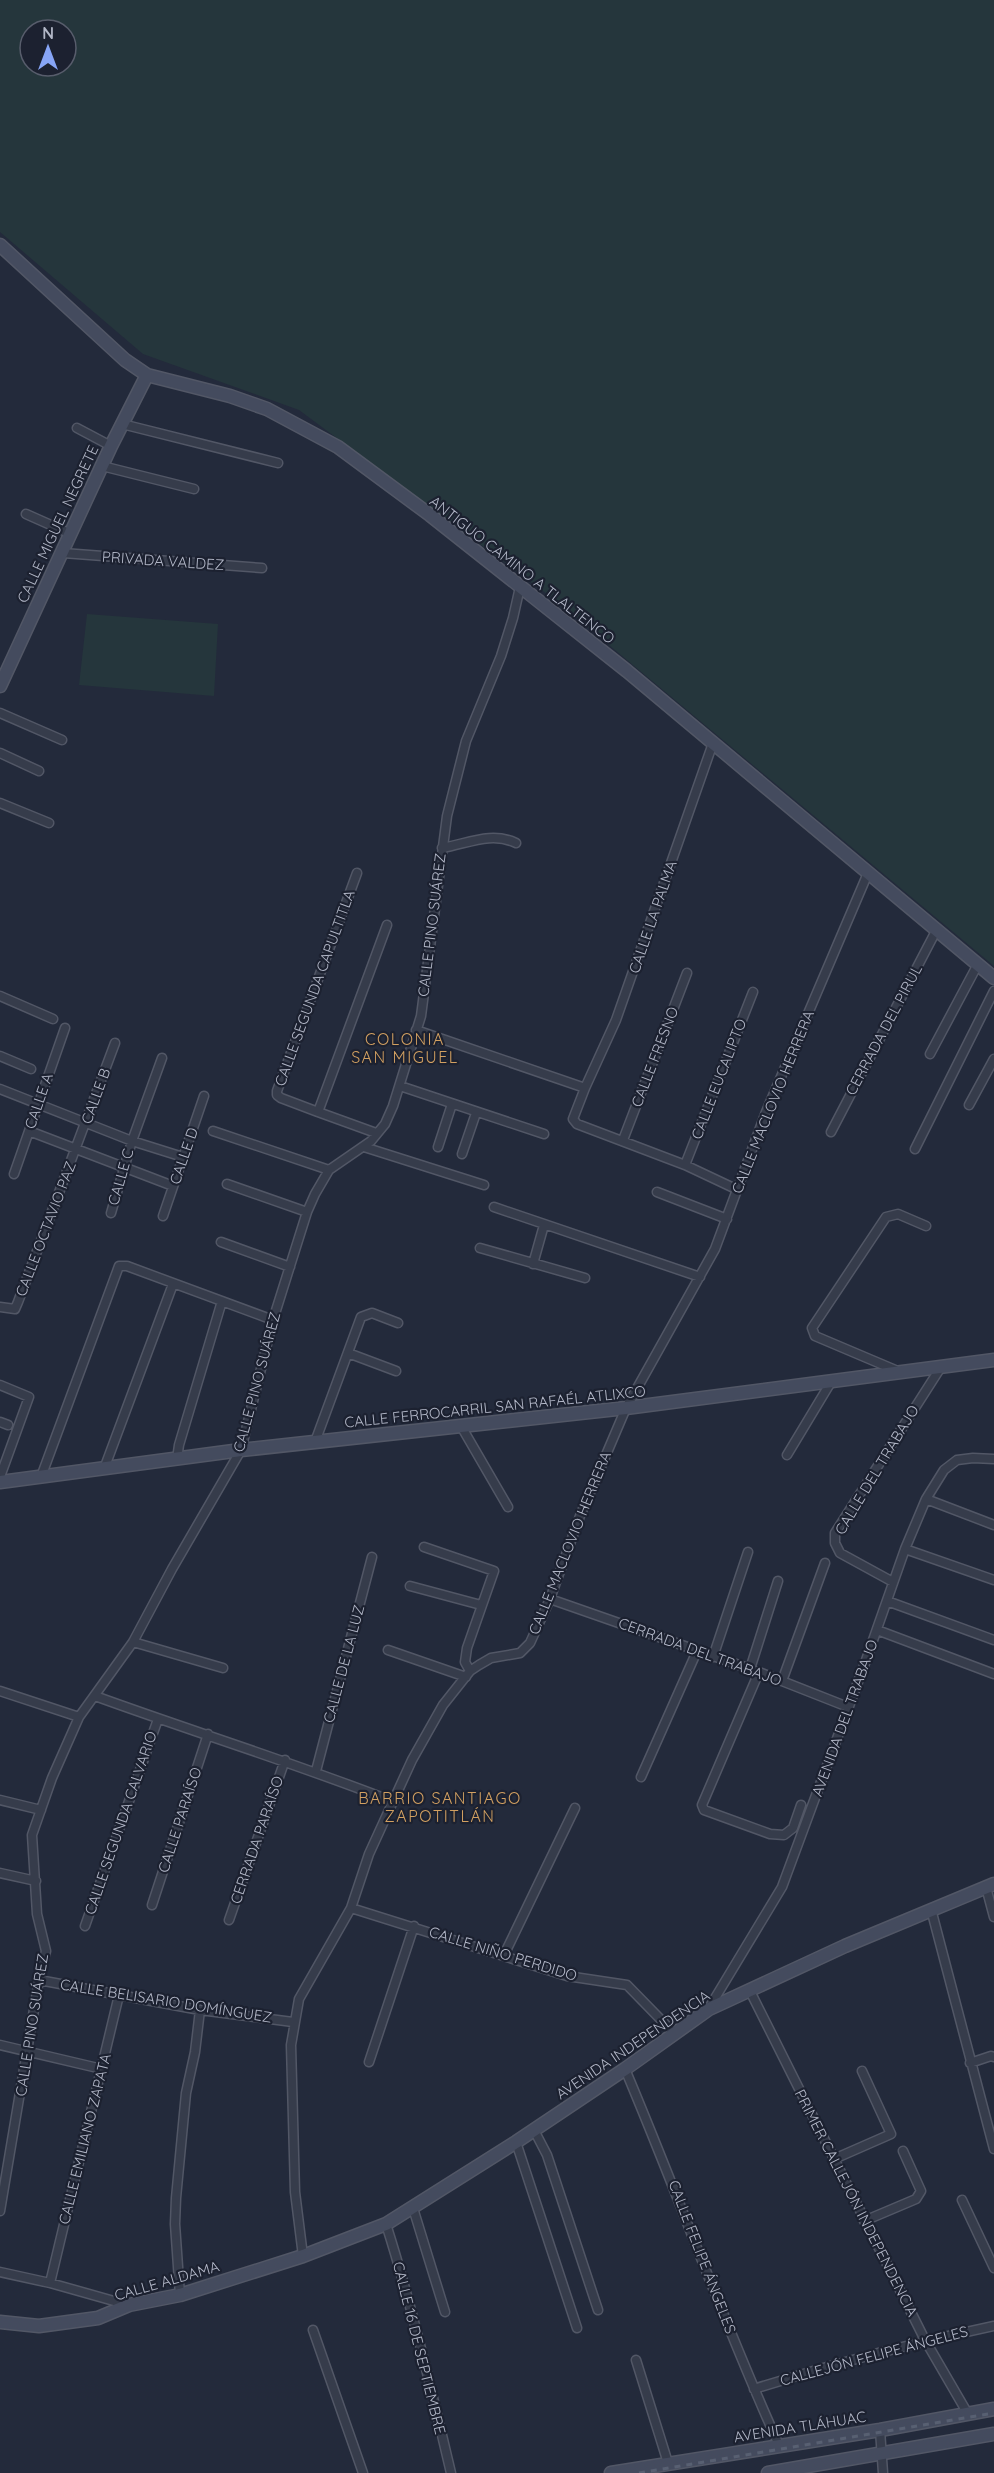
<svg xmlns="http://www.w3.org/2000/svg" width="994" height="2473" font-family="Quicksand,sans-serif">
<rect width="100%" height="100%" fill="#232a3b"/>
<path fill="#25363c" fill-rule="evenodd" d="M 0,0 L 994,0 L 994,966 L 555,600 L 299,410 L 143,354 L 0,232 ZM 30,30 L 66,30 L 66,66 L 30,66 Z
M 87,614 L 218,624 L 214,696 L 79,685 Z"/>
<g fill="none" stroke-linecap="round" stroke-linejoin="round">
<g stroke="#525766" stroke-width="11">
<path id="street" d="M 122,424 L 278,463
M 77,428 L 111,446
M 102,466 L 194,489
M 26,514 L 71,534
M 63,553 L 262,568
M 0,713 L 62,740
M 0,753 L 39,771
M 0,803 L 49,823
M 442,848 C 467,844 491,831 516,843
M 0,996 L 53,1019
M 416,1030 L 585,1088 L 573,1119 L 577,1124 L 685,1165 L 738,1190
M 930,1054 L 978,964
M 0,1056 L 31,1069
M 400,1086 L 544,1134
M 585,1088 L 616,1020 L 713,743
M 0,1089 L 132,1141 L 183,1157
M 969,1105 L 994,1059
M 318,1112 L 281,1098 L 277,1095 L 277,1091 L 357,873
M 29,1131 L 173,1186
M 213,1131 L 329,1170
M 831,1132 L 937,929
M 376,1133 L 318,1112 L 387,925
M 623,1140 L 687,973
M 364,1147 L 484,1185
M 438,1147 L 452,1104
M 915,1149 L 994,991
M 462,1154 L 476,1113
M 685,1165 L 753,992
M 14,1174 L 65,1028
M 227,1184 L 307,1212
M 657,1192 L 727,1219
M 494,1207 L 700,1277
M 111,1213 L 132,1141 L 162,1058
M 163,1216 L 204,1096
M 221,1242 L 290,1267
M 480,1248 L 585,1278
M 533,1264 L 544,1225
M 0,1307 L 15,1309 L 18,1302 L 115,1043
M 348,1353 L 396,1371
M 900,1372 L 815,1336 L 812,1328 L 886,1217 L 898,1214 L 926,1226
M 0,1385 L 29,1397 L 0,1477
M 0,1422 L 8,1425
M 461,1426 L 508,1507
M 315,1442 L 361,1317 L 372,1313 L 398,1323
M 787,1455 L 831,1382
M 177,1459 L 179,1445 L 222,1301
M 104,1469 L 173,1284
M 41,1477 L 119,1266 L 127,1266 L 273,1320
M 926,1499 L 994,1525
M 424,1547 L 494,1571 L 467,1648 L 465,1662 L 470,1671
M 905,1549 L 994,1580
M 893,1582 L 840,1553 L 835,1543 L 835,1533 L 941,1367
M 410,1586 L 481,1605
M 550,1599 L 759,1672 L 848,1707
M 887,1601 L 994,1640
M 877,1630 L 994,1674
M 133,1642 L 223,1668
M 388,1650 L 466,1677
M 713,1657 L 748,1552
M 750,1669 L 778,1581
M 759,1672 L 702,1805 L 704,1810 L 770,1834 L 784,1835 L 793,1828 L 801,1805
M 782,1681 L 825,1563
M 0,1691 L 79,1717
M 95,1696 C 194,1732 295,1763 394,1802
M 316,1771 L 372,1557
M 641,1777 L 697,1651
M 0,1800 L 41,1810
M 0,1873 L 36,1881
M 986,1887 L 994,1917
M 152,1905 L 208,1734
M 351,1908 L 567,1976 L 627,1985 L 673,2032
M 931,1909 L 994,2149
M 229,1920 L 285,1760
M 85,1926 L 158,1719
M 504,1955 L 575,1808
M 39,1980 L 200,2010 L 293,2022
M 749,1989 L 925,2340 L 968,2414
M 709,2008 L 782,1887 L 865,1663 L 905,1549 L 926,1499 L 944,1470 L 957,1460 L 973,1458 L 994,1459
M 0,2045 L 102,2069
M 369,2062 L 414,1926
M 970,2063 L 991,2056 L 994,2057
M 625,2069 C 678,2194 723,2322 779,2445
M 534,2130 L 547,2155 L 598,2310
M 516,2142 L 577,2328
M 834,2159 L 891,2134 L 862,2071
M 962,2200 L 994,2268
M 413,2208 L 445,2312
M 0,2211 L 39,1980 L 46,1951 L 37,1914 L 32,1835 L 52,1778 L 79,1717 L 133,1642 L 172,1569 L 241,1450 L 273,1320 L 307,1212 L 315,1194 L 329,1170 L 371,1141 L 385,1124 L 393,1106 L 421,1016 L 447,816 L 466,741 L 501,656 L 513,618 L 520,587
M 864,2221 L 916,2199 L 921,2191 L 903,2151
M 386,2224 C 412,2306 431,2389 451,2473
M 303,2256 L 295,2192 L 291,2045 L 299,1999 L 351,1908 L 369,1854 L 412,1760 L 443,1705 L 470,1671 L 479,1665 L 491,1658 L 520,1653 L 530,1643 L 550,1599 L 580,1516 L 626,1408 L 715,1249 L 766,1112 L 868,873
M 0,2272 L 50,2283 L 128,2305
M 50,2283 L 119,1995
M 180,2295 L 175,2224 L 176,2198 L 186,2093 L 195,2052 L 200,2010
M 313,2330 L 363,2473
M 636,2360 L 668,2463
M 754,2389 C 833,2364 912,2343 994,2326
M 880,2430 L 883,2473"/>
</g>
<g stroke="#525766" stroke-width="15">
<path id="secondary" d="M 0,245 L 125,360 L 147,375 L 230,396 L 267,409 L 338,447 L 430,515 L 627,671 L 994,978
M 0,686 L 111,446 L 147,375
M 0,1482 L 241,1450 L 626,1408 L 994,1360
M 0,2322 L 39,2326 L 98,2318 L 129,2305 L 180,2295 L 303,2256 L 386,2224 L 516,2142 L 625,2069 L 709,2009 L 845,1946 L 994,1884
M 611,2473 L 880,2430 L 994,2409
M 768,2473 L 994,2434"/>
</g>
<use href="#street" stroke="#363c4b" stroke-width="8"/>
<use href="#secondary" stroke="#444b5e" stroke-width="12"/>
<path stroke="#586072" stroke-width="3" stroke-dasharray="6 6" stroke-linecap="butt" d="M 639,2473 L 994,2413"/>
</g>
<g text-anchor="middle" stroke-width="4.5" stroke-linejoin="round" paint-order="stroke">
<g font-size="15" fill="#b2b7c7" stroke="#1c2130">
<text transform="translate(58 524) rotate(-65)" y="5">CALLE MIGUEL NEGRETE</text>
<text transform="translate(163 561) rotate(4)" y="5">PRIVADA VALDEZ</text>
<text transform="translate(522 570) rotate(38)" y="5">ANTIGUO CAMINO A TLALTENCO</text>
<text transform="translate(653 917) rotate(-71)" y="5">CALLE LA PALMA</text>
<text transform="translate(432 925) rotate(-83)" y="5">CALLE PINO SUÁREZ</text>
<text transform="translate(315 988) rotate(-70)" y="5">CALLE SEGUNDA CAPULTITLA</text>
<text transform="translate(884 1030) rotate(-62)" y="5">CERRADA DEL PIRUL</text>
<text transform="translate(655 1057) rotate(-69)" y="5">CALLE FRESNO</text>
<text transform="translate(719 1079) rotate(-69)" y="5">CALLE EUCALIPTO</text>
<text transform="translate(96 1096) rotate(-70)" y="5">CALLE B</text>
<text transform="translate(39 1101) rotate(-71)" y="5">CALLE A</text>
<text transform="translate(773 1102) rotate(-68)" y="5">CALLE MACLOVIO HERRERA</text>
<text transform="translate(184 1156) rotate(-71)" y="5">CALLE D</text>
<text transform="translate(121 1177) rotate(-74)" y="5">CALLE C</text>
<text transform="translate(46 1229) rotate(-69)" y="5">CALLE OCTAVIO PAZ</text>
<text transform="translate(257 1382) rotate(-75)" y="5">CALLE PINO SUÁREZ</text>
<text transform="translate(495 1407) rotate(-6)" y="5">CALLE FERROCARRIL SAN RAFAÉL ATLIXCO</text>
<text transform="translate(877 1470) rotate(-59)" y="5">CALLE DEL TRABAJO</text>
<text transform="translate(570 1543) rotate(-68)" y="5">CALLE MACLOVIO HERRERA</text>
<text transform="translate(700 1652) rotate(20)" y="5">CERRADA DEL TRABAJO</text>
<text transform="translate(344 1664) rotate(-75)" y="5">CALLE DE LA LUZ</text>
<text transform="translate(845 1718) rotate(-70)" y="5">AVENIDA DEL TRABAJO</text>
<text transform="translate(180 1820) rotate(-72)" y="5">CALLE PARAÍSO</text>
<text transform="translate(121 1823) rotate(-71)" y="5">CALLE SEGUNDA CALVARIO</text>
<text transform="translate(257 1840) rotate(-71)" y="5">CERRADA PARAÍSO</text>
<text transform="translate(503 1954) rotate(17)" y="5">CALLE NIÑO PERDIDO</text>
<text transform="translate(166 2001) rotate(9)" y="5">CALLE BELISARIO DOMÍNGUEZ</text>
<text transform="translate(32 2025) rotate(-81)" y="5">CALLE PINO SUÁREZ</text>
<text transform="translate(633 2045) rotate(-34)" y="5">AVENIDA INDEPENDENCIA</text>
<text transform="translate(85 2139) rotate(-76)" y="5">CALLE EMILIANO ZAPATA</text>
<text transform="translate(856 2203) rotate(63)" y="5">PRIMER CALLEJÓN INDEPENDENCIA</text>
<text transform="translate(702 2257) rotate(69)" y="5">CALLE FELIPE ÁNGELES</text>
<text transform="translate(167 2281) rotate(-16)" y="5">CALLE ALDAMA</text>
<text transform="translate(419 2348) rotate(76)" y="5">CALLE 16 DE SEPTIEMBRE</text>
<text transform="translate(874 2356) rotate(-15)" y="5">CALLEJÓN FELIPE ÁNGELES</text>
<text transform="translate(800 2427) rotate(-9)" y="5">AVENIDA TLÁHUAC</text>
</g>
<g font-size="16" letter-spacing="1.5" fill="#d2a061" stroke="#1c2130">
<text x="405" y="1045">COLONIA<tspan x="405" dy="18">SAN MIGUEL</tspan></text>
<text x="440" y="1804">BARRIO SANTIAGO<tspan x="440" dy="18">ZAPOTITLÁN</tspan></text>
</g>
</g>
<g transform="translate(48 48)"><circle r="28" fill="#1c2130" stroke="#585d6c" stroke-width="1.5"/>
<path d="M0-4.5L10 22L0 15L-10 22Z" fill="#87a5f6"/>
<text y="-9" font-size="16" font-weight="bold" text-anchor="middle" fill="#b2b7c7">N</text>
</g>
</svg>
